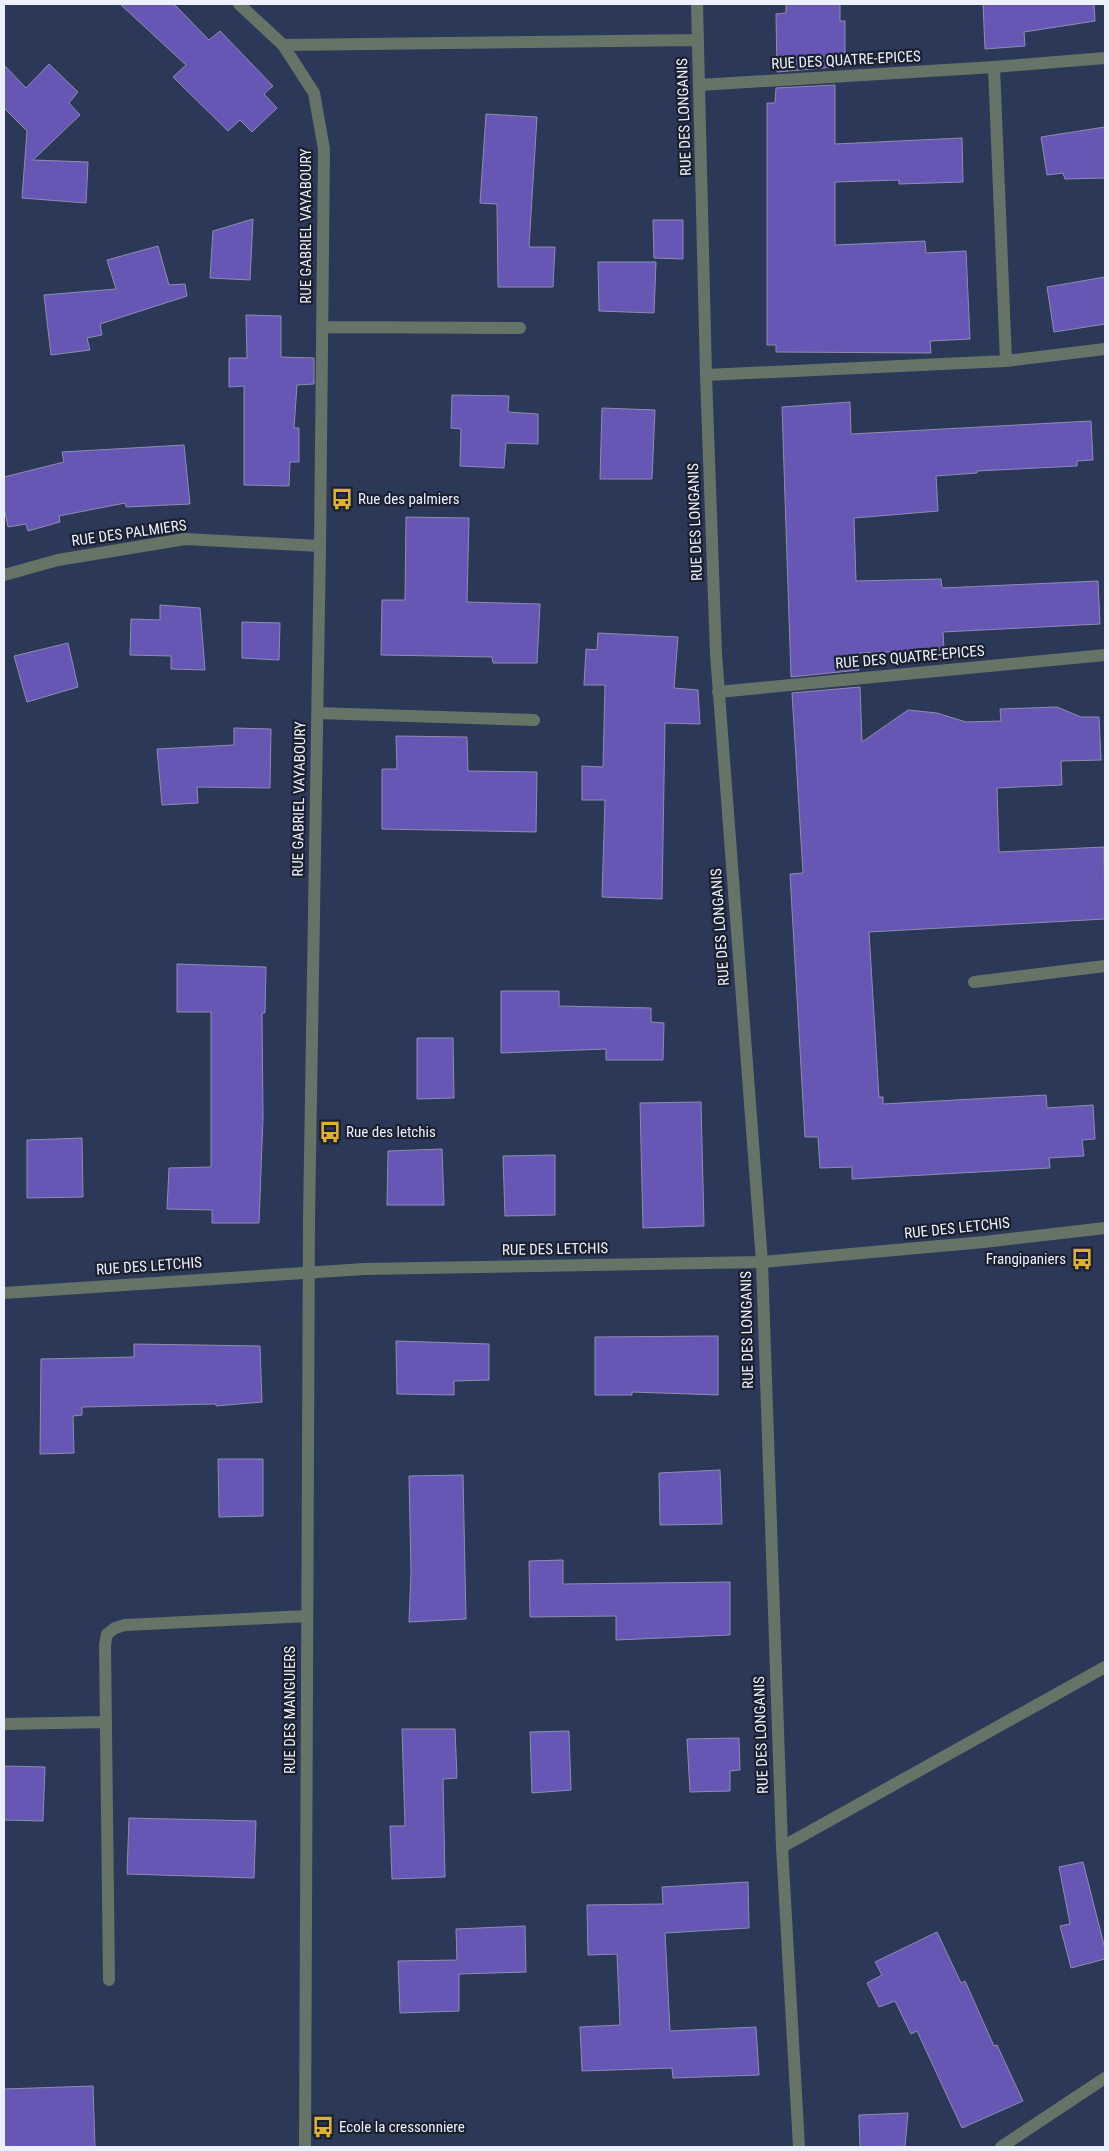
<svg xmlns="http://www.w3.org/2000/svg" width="1109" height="2151" font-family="'Roboto Condensed',sans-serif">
<rect width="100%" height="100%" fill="#2c3858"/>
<path fill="#6657b4" stroke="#8f8cb3" d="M 120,4 L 174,4 L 209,40 L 220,31 L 273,86 L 264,94 L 277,108 L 252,132 L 240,120 L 228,131 L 173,77 L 186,65 Z
M 786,4 L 840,4 L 840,21 L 845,21 L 845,66 L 777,72 L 776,14 L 786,13 Z
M 983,4 L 1094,4 L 1095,21 L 1024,32 L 1025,46 L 985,49 Z
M 49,64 L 78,92 L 69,103 L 80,115 L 33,160 L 88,162 L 86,203 L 22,198 L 27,131 L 4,108 L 4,65 L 26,88 Z
M 835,85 L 835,144 L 962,138 L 963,182 L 899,184 L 899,180 L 835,182 L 835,245 L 925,241 L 926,253 L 966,251 L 970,339 L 930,341 L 931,353 L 776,352 L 776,345 L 767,345 L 767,103 L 775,103 L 776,88 Z
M 486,114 L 537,117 L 529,247 L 555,247 L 553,287 L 498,287 L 497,204 L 480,203 Z
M 1105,127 L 1105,178 L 1065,179 L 1063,173 L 1047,175 L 1041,137 Z
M 253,219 L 250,280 L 210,278 L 213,231 Z
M 653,220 L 683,220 L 683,259 L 654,258 Z
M 158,246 L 169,285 L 185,284 L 187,296 L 100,324 L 102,335 L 87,338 L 90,350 L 51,355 L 44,295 L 116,289 L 107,260 Z
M 598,262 L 656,262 L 654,313 L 599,311 Z
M 1105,277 L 1105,324 L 1054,332 L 1047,287 Z
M 246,315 L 281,316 L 281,357 L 314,358 L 314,384 L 297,385 L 294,428 L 299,428 L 299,462 L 290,462 L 289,486 L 244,485 L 244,386 L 229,387 L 229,358 L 247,358 Z
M 452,395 L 509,396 L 508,412 L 538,414 L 538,444 L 506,443 L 504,468 L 460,466 L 461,429 L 451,428 Z
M 850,402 L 851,434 L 1091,421 L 1093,460 L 1077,461 L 1077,466 L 977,471 L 977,473 L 936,476 L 938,511 L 854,518 L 856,581 L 941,579 L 942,588 L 1098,581 L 1100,624 L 943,632 L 944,650 L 859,653 L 859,670 L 791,677 L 782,407 Z
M 602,408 L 655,410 L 652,479 L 600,479 Z
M 184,445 L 190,504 L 126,507 L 125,503 L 59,516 L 60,522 L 28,531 L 26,524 L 8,527 L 4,507 L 4,477 L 64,462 L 62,452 Z
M 406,517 L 469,518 L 467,602 L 540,604 L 537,663 L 493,663 L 492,657 L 381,655 L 382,600 L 405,600 Z
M 160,605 L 200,608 L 205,670 L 171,669 L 171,656 L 130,655 L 131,619 L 160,620 Z
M 242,622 L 280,623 L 279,660 L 242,658 Z
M 598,633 L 678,637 L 674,688 L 698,690 L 700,724 L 665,723 L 662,899 L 602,897 L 605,800 L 582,800 L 582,766 L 603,767 L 605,685 L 584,685 L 586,649 L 597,650 Z
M 68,643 L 78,687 L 27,702 L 14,656 Z
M 860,687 L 862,742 L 908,710 L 937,713 L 966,722 L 1001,721 L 1000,709 L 1057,707 L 1081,717 L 1099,717 L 1101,760 L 1061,761 L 1062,785 L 997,788 L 999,852 L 1104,847 L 1105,919 L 869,932 L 879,1097 L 883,1097 L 883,1104 L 1046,1095 L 1047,1108 L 1093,1105 L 1095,1139 L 1082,1140 L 1084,1156 L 1049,1158 L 1050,1168 L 852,1179 L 852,1167 L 820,1168 L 818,1137 L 805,1137 L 790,874 L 803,873 L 792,693 Z
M 234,728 L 271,729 L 270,788 L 197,787 L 198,803 L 162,805 L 157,749 L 234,745 Z
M 396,736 L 467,737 L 468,771 L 537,772 L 536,832 L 382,829 L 382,769 L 397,769 Z
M 177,964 L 266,967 L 265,1013 L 262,1013 L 263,1117 L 259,1223 L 212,1223 L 212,1210 L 167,1209 L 169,1168 L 211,1167 L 211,1012 L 177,1012 Z
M 501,991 L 559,991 L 559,1006 L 651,1008 L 651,1022 L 664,1023 L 663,1060 L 606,1060 L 606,1049 L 501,1053 Z
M 417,1038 L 453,1038 L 454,1098 L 417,1099 Z
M 701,1102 L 704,1226 L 643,1228 L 640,1103 Z
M 82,1138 L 83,1197 L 27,1198 L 27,1140 Z
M 442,1149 L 444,1205 L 387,1205 L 388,1151 Z
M 555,1155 L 555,1215 L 505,1216 L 503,1156 Z
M 718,1336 L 718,1395 L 632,1392 L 632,1395 L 595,1395 L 595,1337 Z
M 396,1341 L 489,1344 L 489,1380 L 454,1381 L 454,1395 L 397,1394 Z
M 134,1344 L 260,1346 L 262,1402 L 216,1406 L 216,1404 L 82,1407 L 82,1415 L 73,1416 L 74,1453 L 40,1454 L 41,1359 L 134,1357 Z
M 218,1459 L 263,1459 L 263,1516 L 219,1517 Z
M 720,1470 L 722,1524 L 660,1525 L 659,1473 Z
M 463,1475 L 466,1619 L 409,1622 L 411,1572 L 409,1476 Z
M 563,1560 L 563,1584 L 730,1582 L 730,1635 L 616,1640 L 616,1616 L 530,1617 L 529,1561 Z
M 402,1729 L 455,1729 L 457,1778 L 443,1779 L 445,1877 L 392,1879 L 390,1826 L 405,1826 Z
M 569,1731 L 571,1790 L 532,1793 L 530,1732 Z
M 739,1738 L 740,1770 L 730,1771 L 730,1791 L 690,1792 L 687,1739 Z
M 4,1766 L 45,1767 L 43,1821 L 4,1820 Z
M 129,1818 L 256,1821 L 254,1878 L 127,1874 Z
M 1083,1862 L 1105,1949 L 1105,1959 L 1071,1968 L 1060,1926 L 1070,1924 L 1059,1867 Z
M 748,1882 L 749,1928 L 665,1933 L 670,2031 L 756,2027 L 759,2075 L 673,2078 L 672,2068 L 582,2071 L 580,2027 L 620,2025 L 617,1954 L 588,1955 L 587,1905 L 663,1904 L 662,1887 Z
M 525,1926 L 526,1972 L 459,1974 L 459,2011 L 400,2013 L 398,1961 L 457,1960 L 456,1929 Z
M 937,1932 L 961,1983 L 965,1981 L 994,2046 L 997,2045 L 1023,2101 L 962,2128 L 917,2031 L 911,2034 L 895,2001 L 879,2007 L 867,1983 L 882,1975 L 875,1962 Z
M 93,2086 L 95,2147 L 4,2147 L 4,2089 Z
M 908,2113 L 905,2147 L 860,2147 L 859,2115 Z"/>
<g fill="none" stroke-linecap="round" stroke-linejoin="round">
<path stroke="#667467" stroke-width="12" d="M 974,982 L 1105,966"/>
<path stroke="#667467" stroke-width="12" d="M 239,4 L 283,45 L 314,93 L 324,149 L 320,546 L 309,1219 L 305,2147
M 697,4 L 706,375 L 716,654 L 762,1262 L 782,1847 L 799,2147
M 283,45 L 698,40
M 994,67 L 1006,361
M 699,85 L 994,67 L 1105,58
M 322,327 L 520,328
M 706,375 L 1006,361 L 1105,349
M 4,575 L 58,560 L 185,539 L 320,546
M 718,692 L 1105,655
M 317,713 L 534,720
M 4,1724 L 106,1722
M 782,1847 L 1105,1667
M 109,1980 L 105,1645 L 107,1634 L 115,1628 L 125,1625 L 307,1616
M 1001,2147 L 1105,2078"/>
<path stroke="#667467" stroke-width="12" d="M 4,1293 L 364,1269 L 762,1262 L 984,1242 L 1105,1228"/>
</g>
<defs>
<g id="bus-bare" transform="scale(1.725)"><path d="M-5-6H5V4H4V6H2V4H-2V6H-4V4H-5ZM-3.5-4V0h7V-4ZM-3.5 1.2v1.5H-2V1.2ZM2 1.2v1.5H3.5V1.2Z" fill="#deb133" stroke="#1a202e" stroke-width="2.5" paint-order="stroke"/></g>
</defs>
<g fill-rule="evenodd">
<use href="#bus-bare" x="342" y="499"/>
<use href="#bus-bare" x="330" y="1132"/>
<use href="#bus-bare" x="1082" y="1259"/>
<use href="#bus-bare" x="323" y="2127"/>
</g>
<g text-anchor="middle" stroke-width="4.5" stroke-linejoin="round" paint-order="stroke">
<g font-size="15" fill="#ecf1fd" stroke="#1a202e">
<text transform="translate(846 60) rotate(-3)" y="5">RUE DES QUATRE-EPICES</text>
<text transform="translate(684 117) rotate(-92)" y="5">RUE DES LONGANIS</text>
<text transform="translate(306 226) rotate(-90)" y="5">RUE GABRIEL VAYABOURY</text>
<text transform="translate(695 522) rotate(-92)" y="5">RUE DES LONGANIS</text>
<text transform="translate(129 533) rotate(-8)" y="5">RUE DES PALMIERS</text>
<text transform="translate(910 657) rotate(-5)" y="5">RUE DES QUATRE-EPICES</text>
<text transform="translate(299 799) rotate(-89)" y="5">RUE GABRIEL VAYABOURY</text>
<text transform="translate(720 927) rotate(-94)" y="5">RUE DES LONGANIS</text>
<text transform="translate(957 1228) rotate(-6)" y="5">RUE DES LETCHIS</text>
<text transform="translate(555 1249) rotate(-1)" y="5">RUE DES LETCHIS</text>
<text transform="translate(149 1266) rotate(-4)" y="5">RUE DES LETCHIS</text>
<text transform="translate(747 1330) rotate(-91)" y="5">RUE DES LONGANIS</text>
<text transform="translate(290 1710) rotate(-90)" y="5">RUE DES MANGUIERS</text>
<text transform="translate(761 1735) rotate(-92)" y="5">RUE DES LONGANIS</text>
</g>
<g font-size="15" fill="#ecf1fd" stroke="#1a202e" text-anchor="start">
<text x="358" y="504">Rue des palmiers</text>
<text x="346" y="1137">Rue des letchis</text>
<text x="1066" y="1264" text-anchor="end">Frangipaniers</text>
<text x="339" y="2132">Ecole la cressonniere</text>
</g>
</g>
<rect width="1109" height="2151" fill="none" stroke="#ecf1fd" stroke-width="10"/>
</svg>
